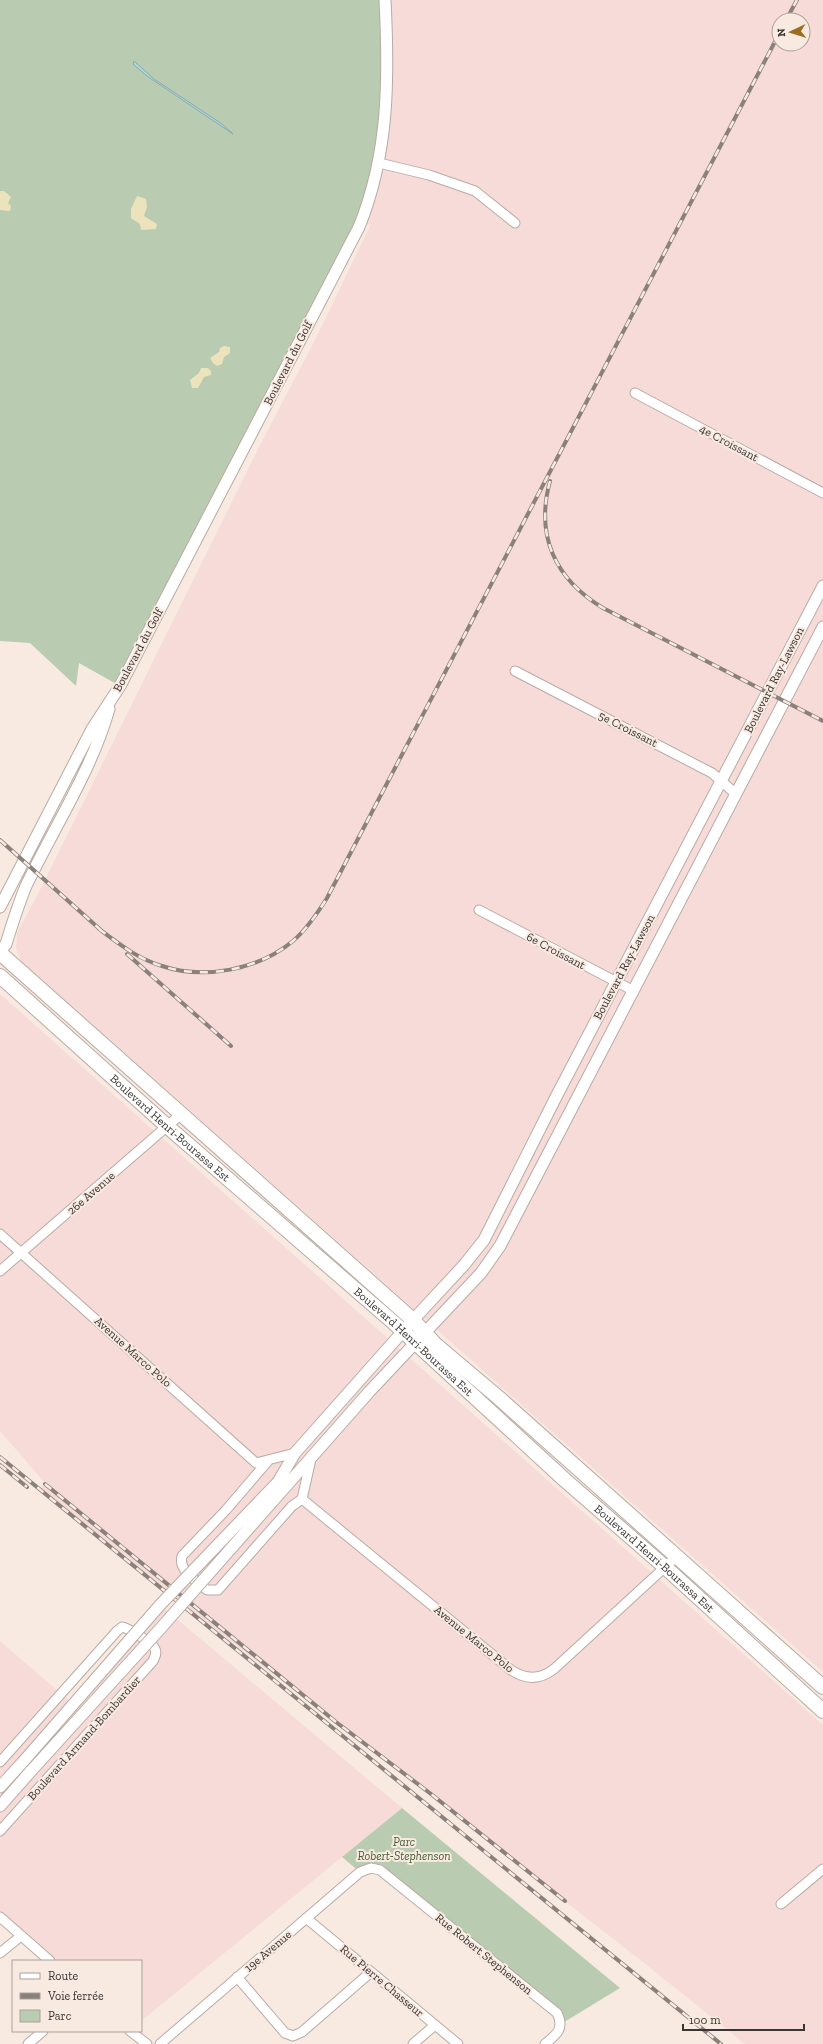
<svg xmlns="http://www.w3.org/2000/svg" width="823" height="2044" font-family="'Zilla Slab',serif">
<rect width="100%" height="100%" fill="#f8e9e1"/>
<path fill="#f6dbd8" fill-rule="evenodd" d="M 374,0 L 823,0 L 823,1672 L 21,961 L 16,949 L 17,933 L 41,888 L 260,445 L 315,340 L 371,224 L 350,229 ZM 779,20 L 803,20 L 803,44 L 779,44 Z
M 0,994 L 823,1725 L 823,2044 L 745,2044 L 643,1962 L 38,1491 L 45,1483 L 0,1431 Z
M 160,1605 L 402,1808 L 141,2021 L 141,1961 L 50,1961 L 0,1917 L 0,1641 L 73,1704 Z"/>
<path fill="#b9ccb1" d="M 0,0 L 385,0 L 386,82 L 366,208 L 120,686 L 79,663 L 76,686 L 30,643 L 0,641 Z
M 402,1808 L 620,1988 L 561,2024 L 560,2018 L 380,1870 L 360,1872 L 342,1857 Z"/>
<path fill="#ece3bd" d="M 0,191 L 4,191 L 11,197 L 8,203 L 11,206 L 10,211 L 0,210 Z
M 137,196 L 146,199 L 147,207 L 144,216 L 157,224 L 156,229 L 141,230 L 140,224 L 131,218 L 131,209 Z
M 224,346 L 230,347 L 230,353 L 224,357 L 222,364 L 217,366 L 213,363 L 210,358 L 219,352 L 220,348 Z
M 201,368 L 208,368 L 211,371 L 211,375 L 204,377 L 198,388 L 192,388 L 190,380 L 199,373 Z"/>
<path fill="#acd9dd" stroke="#8aa8aa" d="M 134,61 L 154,79 L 222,124 L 233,134 L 147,76 L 133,64 Z"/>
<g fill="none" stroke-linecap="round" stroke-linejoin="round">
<g stroke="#b9aba3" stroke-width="11">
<path id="minor" d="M 379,163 L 429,175 L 475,191 L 515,223
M 635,393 L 823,493
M 515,671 L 712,773 L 736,794
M 479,910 L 634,991
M 0,1234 L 256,1463 L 295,1453
M 0,1271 L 180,1115
M 268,1461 L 226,1510 L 182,1556 C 178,1571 197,1581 207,1590 L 218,1590 L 292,1506 L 302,1499 L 311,1459
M 302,1499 L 511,1670 C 526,1680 540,1680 554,1669 L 676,1557
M 0,1762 L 117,1631 L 122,1627 C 128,1628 153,1643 155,1649 C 157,1653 155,1657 153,1661 L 0,1831
M 781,1904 L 823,1869
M 0,1917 L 50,1961
M 306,1918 L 458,2044
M 0,1953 L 21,1936
M 237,1977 L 285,2033 L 293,2036 L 302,2032 L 371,1972
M 130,2031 L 147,2044
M 28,2044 L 43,2031
M 160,2044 L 360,1872 L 371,1868 L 380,1870 L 557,2013 C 565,2029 556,2035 545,2044
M 413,2044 L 435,2025"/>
</g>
<g stroke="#b9aba3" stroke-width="13">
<path id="tertiary" d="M 0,907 L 92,729 L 120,686 L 359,227 C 389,153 389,79 385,0
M 0,952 L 6,944 C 12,925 18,905 26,886 C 54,827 91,772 109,709
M 278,1482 L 295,1453 L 413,1320 L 464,1265 L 484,1240 L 556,1097 L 823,586
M 287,1485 L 369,1392 L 481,1273 L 500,1246 L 823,627
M 0,1787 L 22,1763
M 0,1806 L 31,1771"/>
</g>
<g stroke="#b9aba3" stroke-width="16">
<g id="primary">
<path d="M 0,953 L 413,1320 L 435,1344 L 499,1398 L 823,1687"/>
<path id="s1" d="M 0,976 L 168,1127 L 393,1322 L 566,1481 L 665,1567 L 823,1711"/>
</g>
</g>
<use href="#minor" stroke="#fff" stroke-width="9"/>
<use href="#tertiary" stroke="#fff" stroke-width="11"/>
<use href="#primary" stroke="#fff" stroke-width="14"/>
<g stroke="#8a817c" stroke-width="4">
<path id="rail" d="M 786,20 L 797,0
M 550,481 C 535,536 555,579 603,608 L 823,721
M 0,840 L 103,932
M 99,929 C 119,944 138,959 162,966 C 204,980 258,970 293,941 C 307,929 317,914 327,898 L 779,34
M 127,954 L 231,1046
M 0,1457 L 721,2044
M 0,1465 L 27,1487
M 45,1484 L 336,1722 L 431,1794 L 565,1901"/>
</g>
<use href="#rail" stroke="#f8e9e1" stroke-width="2.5" stroke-dasharray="8" stroke-linecap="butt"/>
<g stroke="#b9aba3" stroke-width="13" stroke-linecap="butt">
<path id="tertiary-bridge" d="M 22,1763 L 160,1605 L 278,1482
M 31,1771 L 160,1629 L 287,1485"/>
</g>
<use href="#tertiary-bridge" stroke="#fff" stroke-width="11"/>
</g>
<g text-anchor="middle" stroke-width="4" stroke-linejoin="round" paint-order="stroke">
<g font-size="12" fill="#3b3633" stroke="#f8e9e1">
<text transform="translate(288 363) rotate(-63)" y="4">Boulevard du Golf</text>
<text transform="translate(729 443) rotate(28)" y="4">4e Croissant</text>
<text transform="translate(138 650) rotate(-62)" y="4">Boulevard du Golf</text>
<text transform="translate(774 680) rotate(-63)" y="4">Boulevard Ray-Lawson</text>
<text transform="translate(628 729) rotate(27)" y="4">5e Croissant</text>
<text transform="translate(556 951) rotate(28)" y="4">6e Croissant</text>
<text transform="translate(624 967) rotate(-62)" y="4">Boulevard Ray-Lawson</text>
<text dy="4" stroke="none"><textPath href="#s1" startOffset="228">Boulevard Henri-Bourassa Est</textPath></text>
<text transform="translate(91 1193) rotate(-41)" y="4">26e Avenue</text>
<text dy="4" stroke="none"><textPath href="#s1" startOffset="552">Boulevard Henri-Bourassa Est</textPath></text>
<text transform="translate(133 1352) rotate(42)" y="4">Avenue Marco Polo</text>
<text dy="4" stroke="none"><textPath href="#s1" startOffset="876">Boulevard Henri-Bourassa Est</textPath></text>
<text transform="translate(474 1639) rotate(39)" y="4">Avenue Marco Polo</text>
<text transform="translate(84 1738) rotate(-48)" y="4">Boulevard Armand-Bombardier</text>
<text transform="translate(268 1951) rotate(-40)" y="4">19e Avenue</text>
<text transform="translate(484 1954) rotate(39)" y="4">Rue Robert Stephenson</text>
<text transform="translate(382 1981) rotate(40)" y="4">Rue Pierre Chasseur</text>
</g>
<g font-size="12" font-style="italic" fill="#415f32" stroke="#f8e9e1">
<text x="404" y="1846">Parc<tspan x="404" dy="14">Robert-Stephenson</tspan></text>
</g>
</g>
<rect x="12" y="1960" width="130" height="72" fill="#f8e9e1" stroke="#aca19b"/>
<rect x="20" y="1973" width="20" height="6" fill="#ffffff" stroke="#aca19b"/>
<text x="48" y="1980" font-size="12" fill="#3b3633">Route</text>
<rect x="20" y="1993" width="20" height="6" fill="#8a817c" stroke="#aca19b"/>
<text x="48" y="2000" font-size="12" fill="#3b3633">Voie ferrée</text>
<rect x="20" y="2010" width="20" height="12" fill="#b9ccb1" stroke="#aca19b"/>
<text x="48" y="2020" font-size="12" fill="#3b3633">Parc</text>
<g transform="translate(791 32) rotate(266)"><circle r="19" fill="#f8e9e1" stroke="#aca19b"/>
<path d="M0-3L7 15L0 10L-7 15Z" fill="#9c6d1f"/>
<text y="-6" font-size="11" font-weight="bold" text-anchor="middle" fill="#3b3633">N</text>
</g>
<path d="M683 2024v6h121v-6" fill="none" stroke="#3b3633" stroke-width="2"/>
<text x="689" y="2024" font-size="12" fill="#3b3633" stroke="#f8e9e1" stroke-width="3" paint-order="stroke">100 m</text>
</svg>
